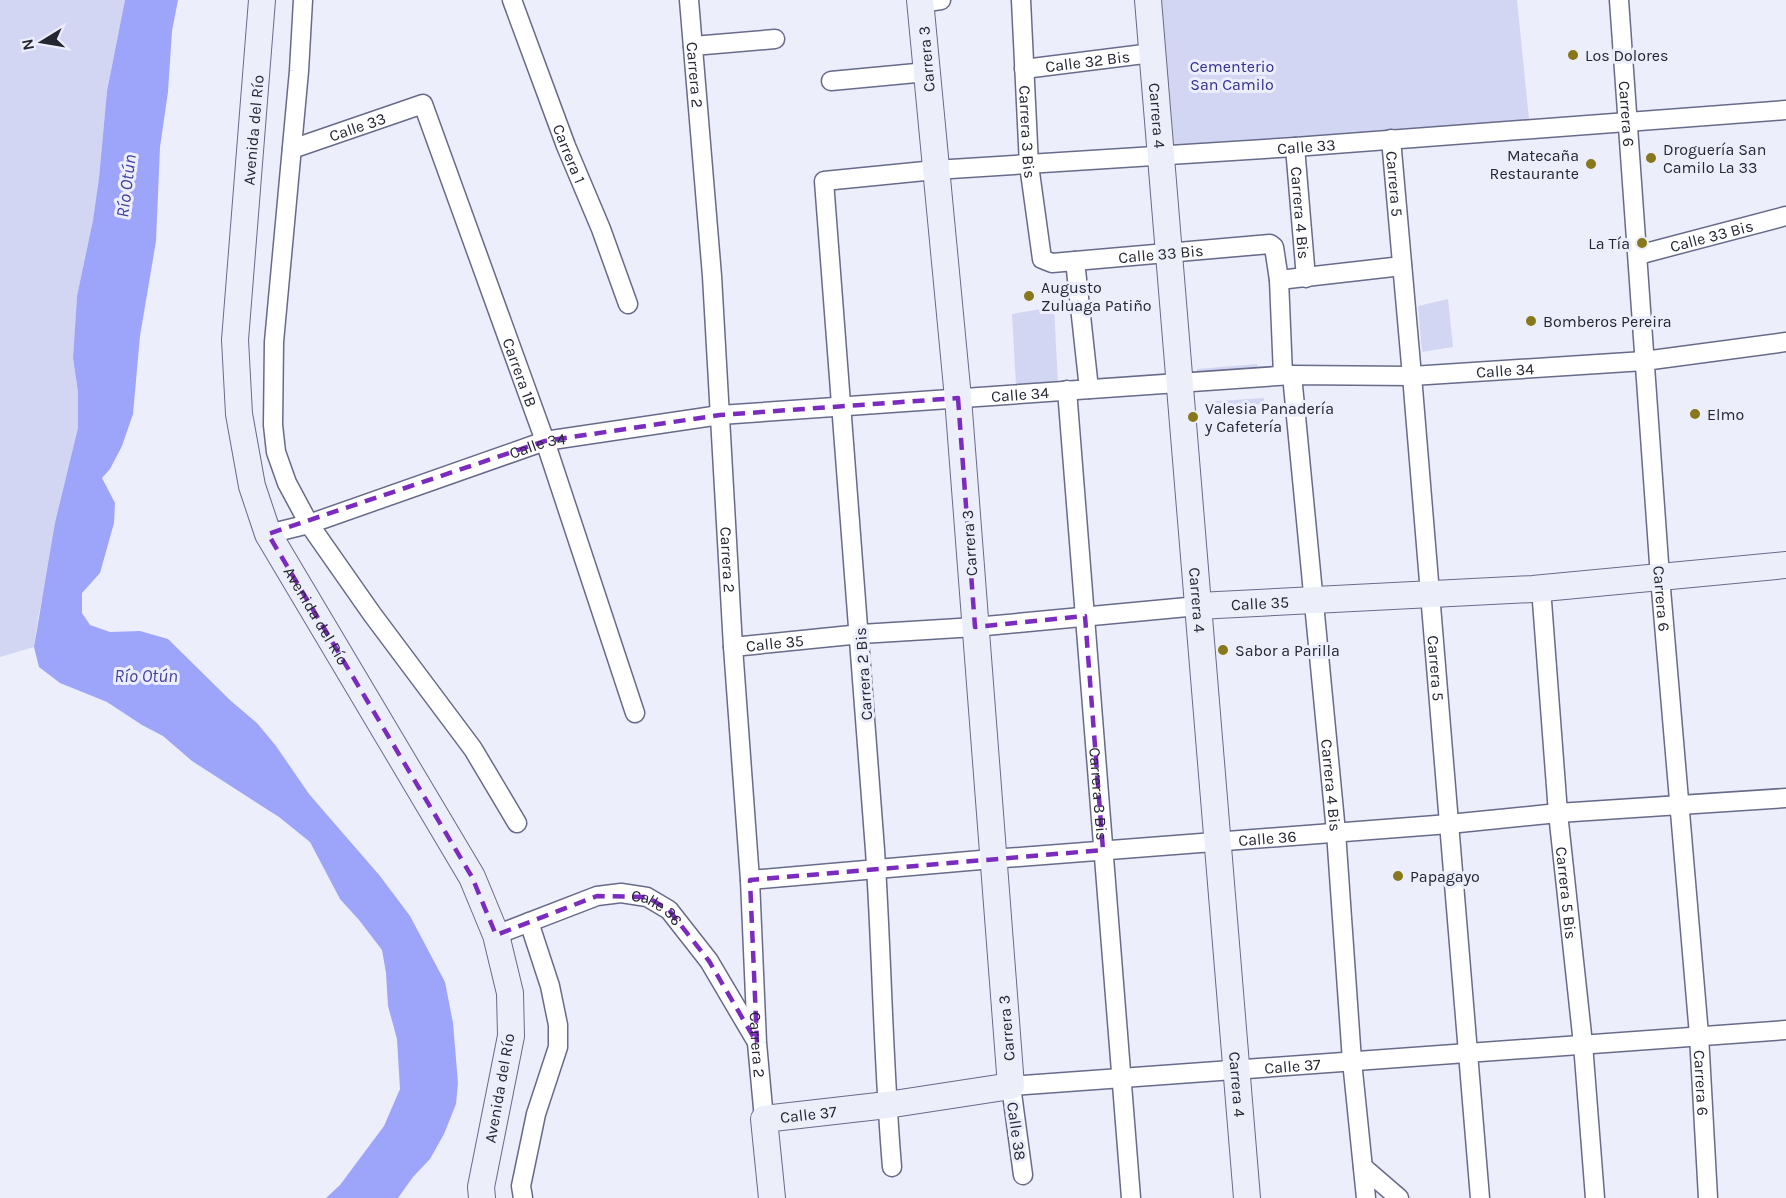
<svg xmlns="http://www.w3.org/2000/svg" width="1786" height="1198" font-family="Karla,sans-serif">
<rect width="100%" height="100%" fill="#eceefc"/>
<path fill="#d2d6f3" d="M 0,0 L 125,0 L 107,91 L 99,178 L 93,220 L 77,296 L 73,358 L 78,392 L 78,428 L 38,618 L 34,647 L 0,657 Z
M 1148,0 L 1517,0 L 1530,129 L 1161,155 Z
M 1448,299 L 1453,347 L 1422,352 L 1418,306 Z
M 1054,307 L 1058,384 L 1016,386 L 1012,314 Z
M 1257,364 L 1258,370 L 1198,375 L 1197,369 Z
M 1264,398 L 1264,404 L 1204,408 L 1204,402 Z"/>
<path fill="#9da5fa" d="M 125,0 L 178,0 L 172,31 L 168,92 L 160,147 L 156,241 L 140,336 L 133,414 L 122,446 L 110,469 L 102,478 L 115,503 L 114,523 L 100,573 L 82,593 L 82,613 L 90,625 L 110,632 L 140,631 L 168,639 L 231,701 L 257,723 L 276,746 L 309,794 L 380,876 L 410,916 L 445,982 L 453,1023 L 458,1083 L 456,1104 L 444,1134 L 430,1159 L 413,1177 L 398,1198 L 326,1198 L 340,1185 L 384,1126 L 400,1089 L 397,1039 L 388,1006 L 386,973 L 382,950 L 359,920 L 340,899 L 310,842 L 279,817 L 192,761 L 163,736 L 142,725 L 107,702 L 60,683 L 39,667 L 34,647 L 55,523 L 78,428 L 78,392 L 73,358 L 77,296 L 93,220 L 99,178 L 107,91 Z"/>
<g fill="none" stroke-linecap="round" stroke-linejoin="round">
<g stroke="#676b89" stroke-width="21">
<g id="street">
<path d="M 303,0 L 299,71 L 274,342 L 273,425 L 276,452 L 287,483 L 309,524 L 372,614 L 473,749 L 517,823"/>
<path id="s1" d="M 512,0 L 566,146 L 601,229 L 628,304"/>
<path id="s2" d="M 689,0 L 712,276 L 733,647 L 750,880 L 757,1043 L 764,1119"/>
<path id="s3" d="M 1021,0 L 1029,165 L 1042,259 L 1052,263 L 1270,244 L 1274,247 L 1279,280 L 1283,375"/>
<path id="s4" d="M 1619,0 L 1660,577 L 1699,1035 L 1708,1198"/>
<path d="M 920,3 L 941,0"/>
<path d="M 693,46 L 775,39"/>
<path id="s5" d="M 1024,69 L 1152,53"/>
<path d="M 831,81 L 927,72"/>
<path id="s6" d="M 1391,139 L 1412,376 L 1480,1198"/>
<path id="s7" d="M 1295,147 L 1306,278"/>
<path id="s8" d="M 292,149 L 423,104 L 545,441 L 635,713"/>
<path id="s9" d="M 1638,255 L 1786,216"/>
<path d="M 1075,261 L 1089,389"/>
<path d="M 1279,280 L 1402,266"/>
<path id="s10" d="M 1292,375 L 1336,832 L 1352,1061 L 1366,1198"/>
<path id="s11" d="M 1067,390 L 1131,1198"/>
<path id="s12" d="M 268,534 L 309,524 L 545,441 L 720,415 L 1292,375 L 1412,376 L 1644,361 L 1786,342"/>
<path id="s13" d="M 1541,588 L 1558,813 L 1583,1044 L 1595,1198"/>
<path id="s14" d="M 733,647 L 861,634 L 975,627 L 1198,606"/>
<path id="s15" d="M 750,880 L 992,859 L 1449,824 L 1558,813 L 1786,798"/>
<path id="s16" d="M 496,935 L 597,896 L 621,893 L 647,897 L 669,910 L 709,961 L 755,1039"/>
<path id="s17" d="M 892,1167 C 883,1062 882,956 875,850 C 860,627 842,404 824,181 L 935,170 L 1295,147 L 1786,110"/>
<path d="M 1363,1167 L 1399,1198"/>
<path id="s18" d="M 1023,1175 L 1011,1086 L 1786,1030"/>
<path d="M 523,1198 L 521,1186 L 536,1114 L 558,1047 L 558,1025 L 550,986 L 529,922"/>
</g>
</g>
<g stroke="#676b89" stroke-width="28">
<g id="secondary">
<path id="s19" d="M 262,0 L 235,340 L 239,414 L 252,486 L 268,534 L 472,877 L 496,935 L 510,993 L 511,1036 L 481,1187 L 482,1198"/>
<path id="s20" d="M 1148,0 L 1247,1198"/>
<path id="s21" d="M 1198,606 L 1533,589 L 1786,565"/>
<path id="s22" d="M 772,1198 L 764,1119 L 887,1105 L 1011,1086 L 958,398 L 920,0"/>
</g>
</g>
<use href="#street" stroke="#fff" stroke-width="18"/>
<use href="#secondary" stroke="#eceefa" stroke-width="26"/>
</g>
<path fill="none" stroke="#7b2cbf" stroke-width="4.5" stroke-dasharray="12 8" stroke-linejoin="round" d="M 958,398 L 975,627 L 1085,616 L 1103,850 L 750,880 L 757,1043 L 709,961 L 669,910 L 647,897 L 597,896 L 496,935 L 472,877 L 268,534 L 545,441 L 720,415 Z"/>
<g fill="#88781c" stroke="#eceefc" stroke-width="2">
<circle cx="1573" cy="55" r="6"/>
<circle cx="1651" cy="158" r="6"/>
<circle cx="1591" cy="164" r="6"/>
<circle cx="1642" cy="243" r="6"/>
<circle cx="1029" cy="296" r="6"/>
<circle cx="1531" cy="321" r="6"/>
<circle cx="1695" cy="414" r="6"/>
<circle cx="1193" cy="417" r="6"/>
<circle cx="1223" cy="650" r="6"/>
<circle cx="1398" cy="876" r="6"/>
</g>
<g text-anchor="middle" stroke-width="6" stroke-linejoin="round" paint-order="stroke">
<g font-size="16" fill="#242632" stroke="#eceefc" text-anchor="start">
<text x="1585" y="61">Los Dolores</text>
<text x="1663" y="155">Droguería San<tspan x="1663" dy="18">Camilo La 33</tspan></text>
<text x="1579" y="161" text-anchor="end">Matecaña<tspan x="1579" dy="18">Restaurante</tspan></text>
<text x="1630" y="249" text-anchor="end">La Tía</text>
<text x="1041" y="293">Augusto<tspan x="1041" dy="18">Zuluaga Patiño</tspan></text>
<text x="1543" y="327">Bomberos Pereira</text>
<text x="1205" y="414">Valesia Panadería<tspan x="1205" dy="18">y Cafetería</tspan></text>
<text x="1707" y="420">Elmo</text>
<text x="1235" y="656">Sabor a Parilla</text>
<text x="1410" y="882">Papagayo</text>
</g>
<g font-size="16" fill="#242632" stroke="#eceefc">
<text transform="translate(926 59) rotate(-95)" y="6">Carrera 3</text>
<text dy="6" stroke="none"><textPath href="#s5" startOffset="64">Calle 32 Bis</textPath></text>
<text dy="6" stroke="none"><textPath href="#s2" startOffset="75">Carrera 2</textPath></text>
<text dy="6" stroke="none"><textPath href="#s4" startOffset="114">Carrera 6</textPath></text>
<text dy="6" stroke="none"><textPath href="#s20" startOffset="116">Carrera 4</textPath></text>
<text dy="6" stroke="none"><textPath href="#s8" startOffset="69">Calle 33</textPath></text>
<text transform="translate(253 130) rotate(-85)" y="6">Avenida del Río</text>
<text dy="6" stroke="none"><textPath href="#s3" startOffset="132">Carrera 3 Bis</textPath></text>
<text dy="6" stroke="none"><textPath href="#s17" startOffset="1472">Calle 33</textPath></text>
<text dy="6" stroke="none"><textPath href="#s1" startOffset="164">Carrera 1</textPath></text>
<text dy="6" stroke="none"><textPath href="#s6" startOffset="45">Carrera 5</textPath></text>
<text dy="6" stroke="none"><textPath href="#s7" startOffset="66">Carrera 4 Bis</textPath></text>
<text dy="6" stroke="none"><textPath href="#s9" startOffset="76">Calle 33 Bis</textPath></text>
<text dy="6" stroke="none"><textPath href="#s3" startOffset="380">Calle 33 Bis</textPath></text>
<text dy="6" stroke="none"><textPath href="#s12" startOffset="1256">Calle 34</textPath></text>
<text dy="6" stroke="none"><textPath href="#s8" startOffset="424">Carrera 1B</textPath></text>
<text dy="6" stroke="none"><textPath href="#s12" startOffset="770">Calle 34</textPath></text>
<text dy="6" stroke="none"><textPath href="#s12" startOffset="284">Calle 34</textPath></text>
<text transform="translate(969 543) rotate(-94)" y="6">Carrera 3</text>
<text dy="6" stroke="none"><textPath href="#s2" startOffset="561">Carrera 2</textPath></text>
<text dy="6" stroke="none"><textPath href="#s20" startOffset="602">Carrera 4</textPath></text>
<text dy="6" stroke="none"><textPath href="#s4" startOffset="600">Carrera 6</textPath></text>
<text dy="6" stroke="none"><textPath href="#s21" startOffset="62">Calle 35</textPath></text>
<text dy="6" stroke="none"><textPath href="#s19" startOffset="634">Avenida del Río</textPath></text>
<text dy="6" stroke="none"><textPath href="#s14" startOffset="42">Calle 35</textPath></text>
<text dy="6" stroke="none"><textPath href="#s6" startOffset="531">Carrera 5</textPath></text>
<text transform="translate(863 674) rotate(-94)" y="6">Carrera 2 Bis</text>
<text dy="6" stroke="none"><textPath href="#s10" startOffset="412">Carrera 4 Bis</textPath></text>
<text dy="6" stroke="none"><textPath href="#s11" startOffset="405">Carrera 3 Bis</textPath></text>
<text dy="6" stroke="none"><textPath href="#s15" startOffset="519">Calle 36</textPath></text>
<text dy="6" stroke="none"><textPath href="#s13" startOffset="306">Carrera 5 Bis</textPath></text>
<text dy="6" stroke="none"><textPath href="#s16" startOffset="172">Calle 36</textPath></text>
<text transform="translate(1006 1028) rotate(-95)" y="6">Carrera 3</text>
<text dy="6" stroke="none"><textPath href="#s2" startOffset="1047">Carrera 2</textPath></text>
<text dy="6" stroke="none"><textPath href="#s18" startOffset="372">Calle 37</textPath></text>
<text dy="6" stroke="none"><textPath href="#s20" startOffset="1088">Carrera 4</textPath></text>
<text dy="6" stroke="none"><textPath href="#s4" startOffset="1086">Carrera 6</textPath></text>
<text transform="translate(499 1088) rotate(-80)" y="6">Avenida del Río</text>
<text dy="6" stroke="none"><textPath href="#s22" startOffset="124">Calle 37</textPath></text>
<text transform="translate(1017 1131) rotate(82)" y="6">Calle 38</text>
</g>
<g font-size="16" fill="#342e8e" stroke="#eceefc">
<text x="1232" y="72">Cementerio<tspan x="1232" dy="18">San Camilo</tspan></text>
</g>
<g font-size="18" font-style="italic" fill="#4140a0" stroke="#eceefc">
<text transform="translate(126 186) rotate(-83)" y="6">Río Otún</text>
<text x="146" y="682">Río Otún</text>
</g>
</g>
<g transform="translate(42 42) rotate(259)" stroke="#eceefc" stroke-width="4.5" paint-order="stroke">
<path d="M0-4.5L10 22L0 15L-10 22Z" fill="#242632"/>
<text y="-9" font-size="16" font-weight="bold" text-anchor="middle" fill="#242632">N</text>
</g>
</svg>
